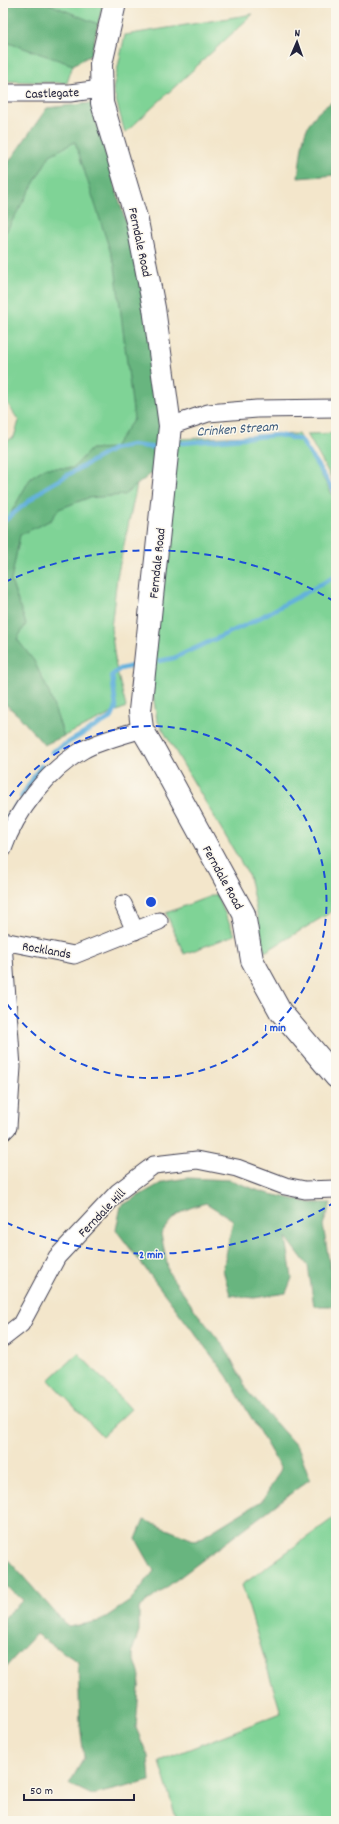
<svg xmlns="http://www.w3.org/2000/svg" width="339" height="1824" font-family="Dekko,sans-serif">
<rect width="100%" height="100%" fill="#fbf7ec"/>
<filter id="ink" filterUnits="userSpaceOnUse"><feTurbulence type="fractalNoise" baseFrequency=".025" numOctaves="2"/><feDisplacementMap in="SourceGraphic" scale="8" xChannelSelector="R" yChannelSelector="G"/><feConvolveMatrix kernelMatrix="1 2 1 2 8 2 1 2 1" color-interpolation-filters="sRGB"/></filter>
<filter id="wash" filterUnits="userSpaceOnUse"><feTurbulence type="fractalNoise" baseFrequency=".012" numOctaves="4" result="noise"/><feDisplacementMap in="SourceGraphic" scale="16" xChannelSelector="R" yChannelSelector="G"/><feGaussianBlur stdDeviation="0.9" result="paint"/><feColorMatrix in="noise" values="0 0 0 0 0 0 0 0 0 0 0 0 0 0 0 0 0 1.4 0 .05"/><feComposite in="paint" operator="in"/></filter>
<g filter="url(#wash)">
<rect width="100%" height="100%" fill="#f3e6cb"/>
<path fill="#7fd396" stroke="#507a68" d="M 6,3 L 103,3 L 91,55 Z
M 253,14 L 125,133 L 113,89 L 125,35 Z
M 3,30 L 73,65 L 67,83 L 3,81 Z
M 89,105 L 150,424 L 117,577 L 111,628 L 116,667 L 126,707 L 64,736 L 3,651 L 3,443 L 14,437 L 19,421 L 3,397 L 3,211 Z
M 336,433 L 336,486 L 307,434 Z
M 298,434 L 336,501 L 336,909 L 265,952 L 249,876 L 157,720 L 151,683 L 176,439 Z
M 216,894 L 235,935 L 184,954 L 166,913 Z
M 78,1353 L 131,1409 L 102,1436 L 49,1380 Z
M 336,1516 L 336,1821 L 177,1821 L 159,1761 L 281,1713 L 242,1585 Z"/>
<path fill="#67b57f" stroke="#446c5d" d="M 3,3 L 47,3 L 98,24 L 91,55 L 73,65 L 3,41 Z
M 336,100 L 336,175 L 298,178 C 303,142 300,119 336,100 Z
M 91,103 L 144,285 L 163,419 L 161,466 L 124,495 L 88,498 L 59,509 L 51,520 L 20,535 L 11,581 L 26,624 L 17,639 L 34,661 L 48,690 L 64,736 L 44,745 L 19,716 L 3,702 L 3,520 L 8,518 L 31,477 L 45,468 L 73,468 L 91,449 L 113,448 L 134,419 L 115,266 L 75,142 L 50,155 L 3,237 L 3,170 L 47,108 Z
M 187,1178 L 230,1180 L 262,1192 L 311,1203 L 331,1203 L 323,1225 L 330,1268 L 336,1277 L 336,1306 L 314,1306 L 308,1266 L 286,1237 L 292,1278 L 286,1293 L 254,1298 L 230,1295 L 223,1270 L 233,1220 L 206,1203 C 183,1209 174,1214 161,1234 L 169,1273 L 197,1313 L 226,1349 L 248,1392 L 299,1449 L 310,1479 L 139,1608 L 139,1632 L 132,1651 L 140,1676 L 136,1728 L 148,1756 L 150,1781 L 92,1795 L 69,1784 L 84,1758 L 80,1724 L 78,1662 L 36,1634 L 3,1670 L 3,1619 L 23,1600 L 3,1584 L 3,1554 L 68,1627 L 100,1621 L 130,1601 L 154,1571 L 136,1539 L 144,1520 L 196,1541 L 263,1500 L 281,1469 L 227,1376 L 116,1230 L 121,1206 L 163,1182 Z"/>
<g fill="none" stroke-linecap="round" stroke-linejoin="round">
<path stroke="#63b1dd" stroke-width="4.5" d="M 182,443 L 278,435 L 301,440 L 336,494
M 3,522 L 45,488 L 113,449 L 132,445 L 158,448
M 159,661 L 174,658 L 252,622 L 336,576
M 52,752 L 112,717 L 116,708 L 112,675 L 120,669 L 132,666
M 21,797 L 41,766
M 3,823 L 16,805"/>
</g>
</g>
<g filter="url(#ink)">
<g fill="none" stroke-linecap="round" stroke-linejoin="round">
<g stroke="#413f51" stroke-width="19">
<path id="street" d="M 3,93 L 70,93 L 101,89
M 170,426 L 208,413 L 257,409 L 336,408
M 3,849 C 16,811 48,770 83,750 C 99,741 124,735 142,729
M 123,904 L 135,931
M 3,941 L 74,955 L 159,921
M 3,943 L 12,1067 L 8,1127 L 3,1132
M 3,1338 L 21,1324 L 57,1257 L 118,1192 L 154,1165 L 197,1160 L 237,1168 L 285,1186 L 305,1190 L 336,1189"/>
</g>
<g stroke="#413f51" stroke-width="24">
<path id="secondary" d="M 115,3 L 101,64 L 102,103 L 137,221 L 154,308 L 170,426 L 140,711 L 142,729 L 155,751 L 244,914 L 252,960 L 280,1011 L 336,1077"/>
</g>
<use href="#street" stroke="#fff" stroke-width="17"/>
<use href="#secondary" stroke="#fff" stroke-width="22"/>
</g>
</g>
<g fill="none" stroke="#1d4ed8" stroke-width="2" stroke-dasharray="7 5">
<path d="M3 806A176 176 0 1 1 3 998"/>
<path d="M335 1202A352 352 0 0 1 5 1222M5 582A352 352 0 0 1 335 602"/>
</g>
<g text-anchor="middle" stroke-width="3" stroke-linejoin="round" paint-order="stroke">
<g font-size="13" fill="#22223b" stroke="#fbf7ec">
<text transform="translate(52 92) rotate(-2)" y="5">Castlegate</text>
<text transform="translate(141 242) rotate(78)" y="5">Ferndale Road</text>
<text transform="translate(156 563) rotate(-84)" y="5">Ferndale Road</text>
<text transform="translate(224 877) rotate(61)" y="5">Ferndale Road</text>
<text transform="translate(47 949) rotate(10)" y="5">Rocklands</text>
<text transform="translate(101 1212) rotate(-46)" y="5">Ferndale Hill</text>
</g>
<g font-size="14" font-style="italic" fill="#3c5b7c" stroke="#fbf7ec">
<text transform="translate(237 428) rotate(-4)" y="5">Crinken Stream</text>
</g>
</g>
<circle cx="151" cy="902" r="6" fill="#1d4ed8" stroke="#fbf7ec" stroke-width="2"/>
<g font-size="12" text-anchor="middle" font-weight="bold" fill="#1d4ed8" stroke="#fbf7ec" stroke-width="3" stroke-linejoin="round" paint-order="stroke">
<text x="275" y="1031">1 min</text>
<text x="151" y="1258">2 min</text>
</g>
<rect width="339" height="1824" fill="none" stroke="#fbf7ec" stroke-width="16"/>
<g transform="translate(297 42) rotate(2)" stroke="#fbf7ec" stroke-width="3" paint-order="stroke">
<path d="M0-3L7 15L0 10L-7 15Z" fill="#22223b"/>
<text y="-6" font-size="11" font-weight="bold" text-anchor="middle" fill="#22223b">N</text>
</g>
<path d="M24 1794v6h110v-6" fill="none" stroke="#22223b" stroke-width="2"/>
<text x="30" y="1794" font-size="12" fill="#22223b" stroke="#fbf7ec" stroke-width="3" paint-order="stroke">50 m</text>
</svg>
